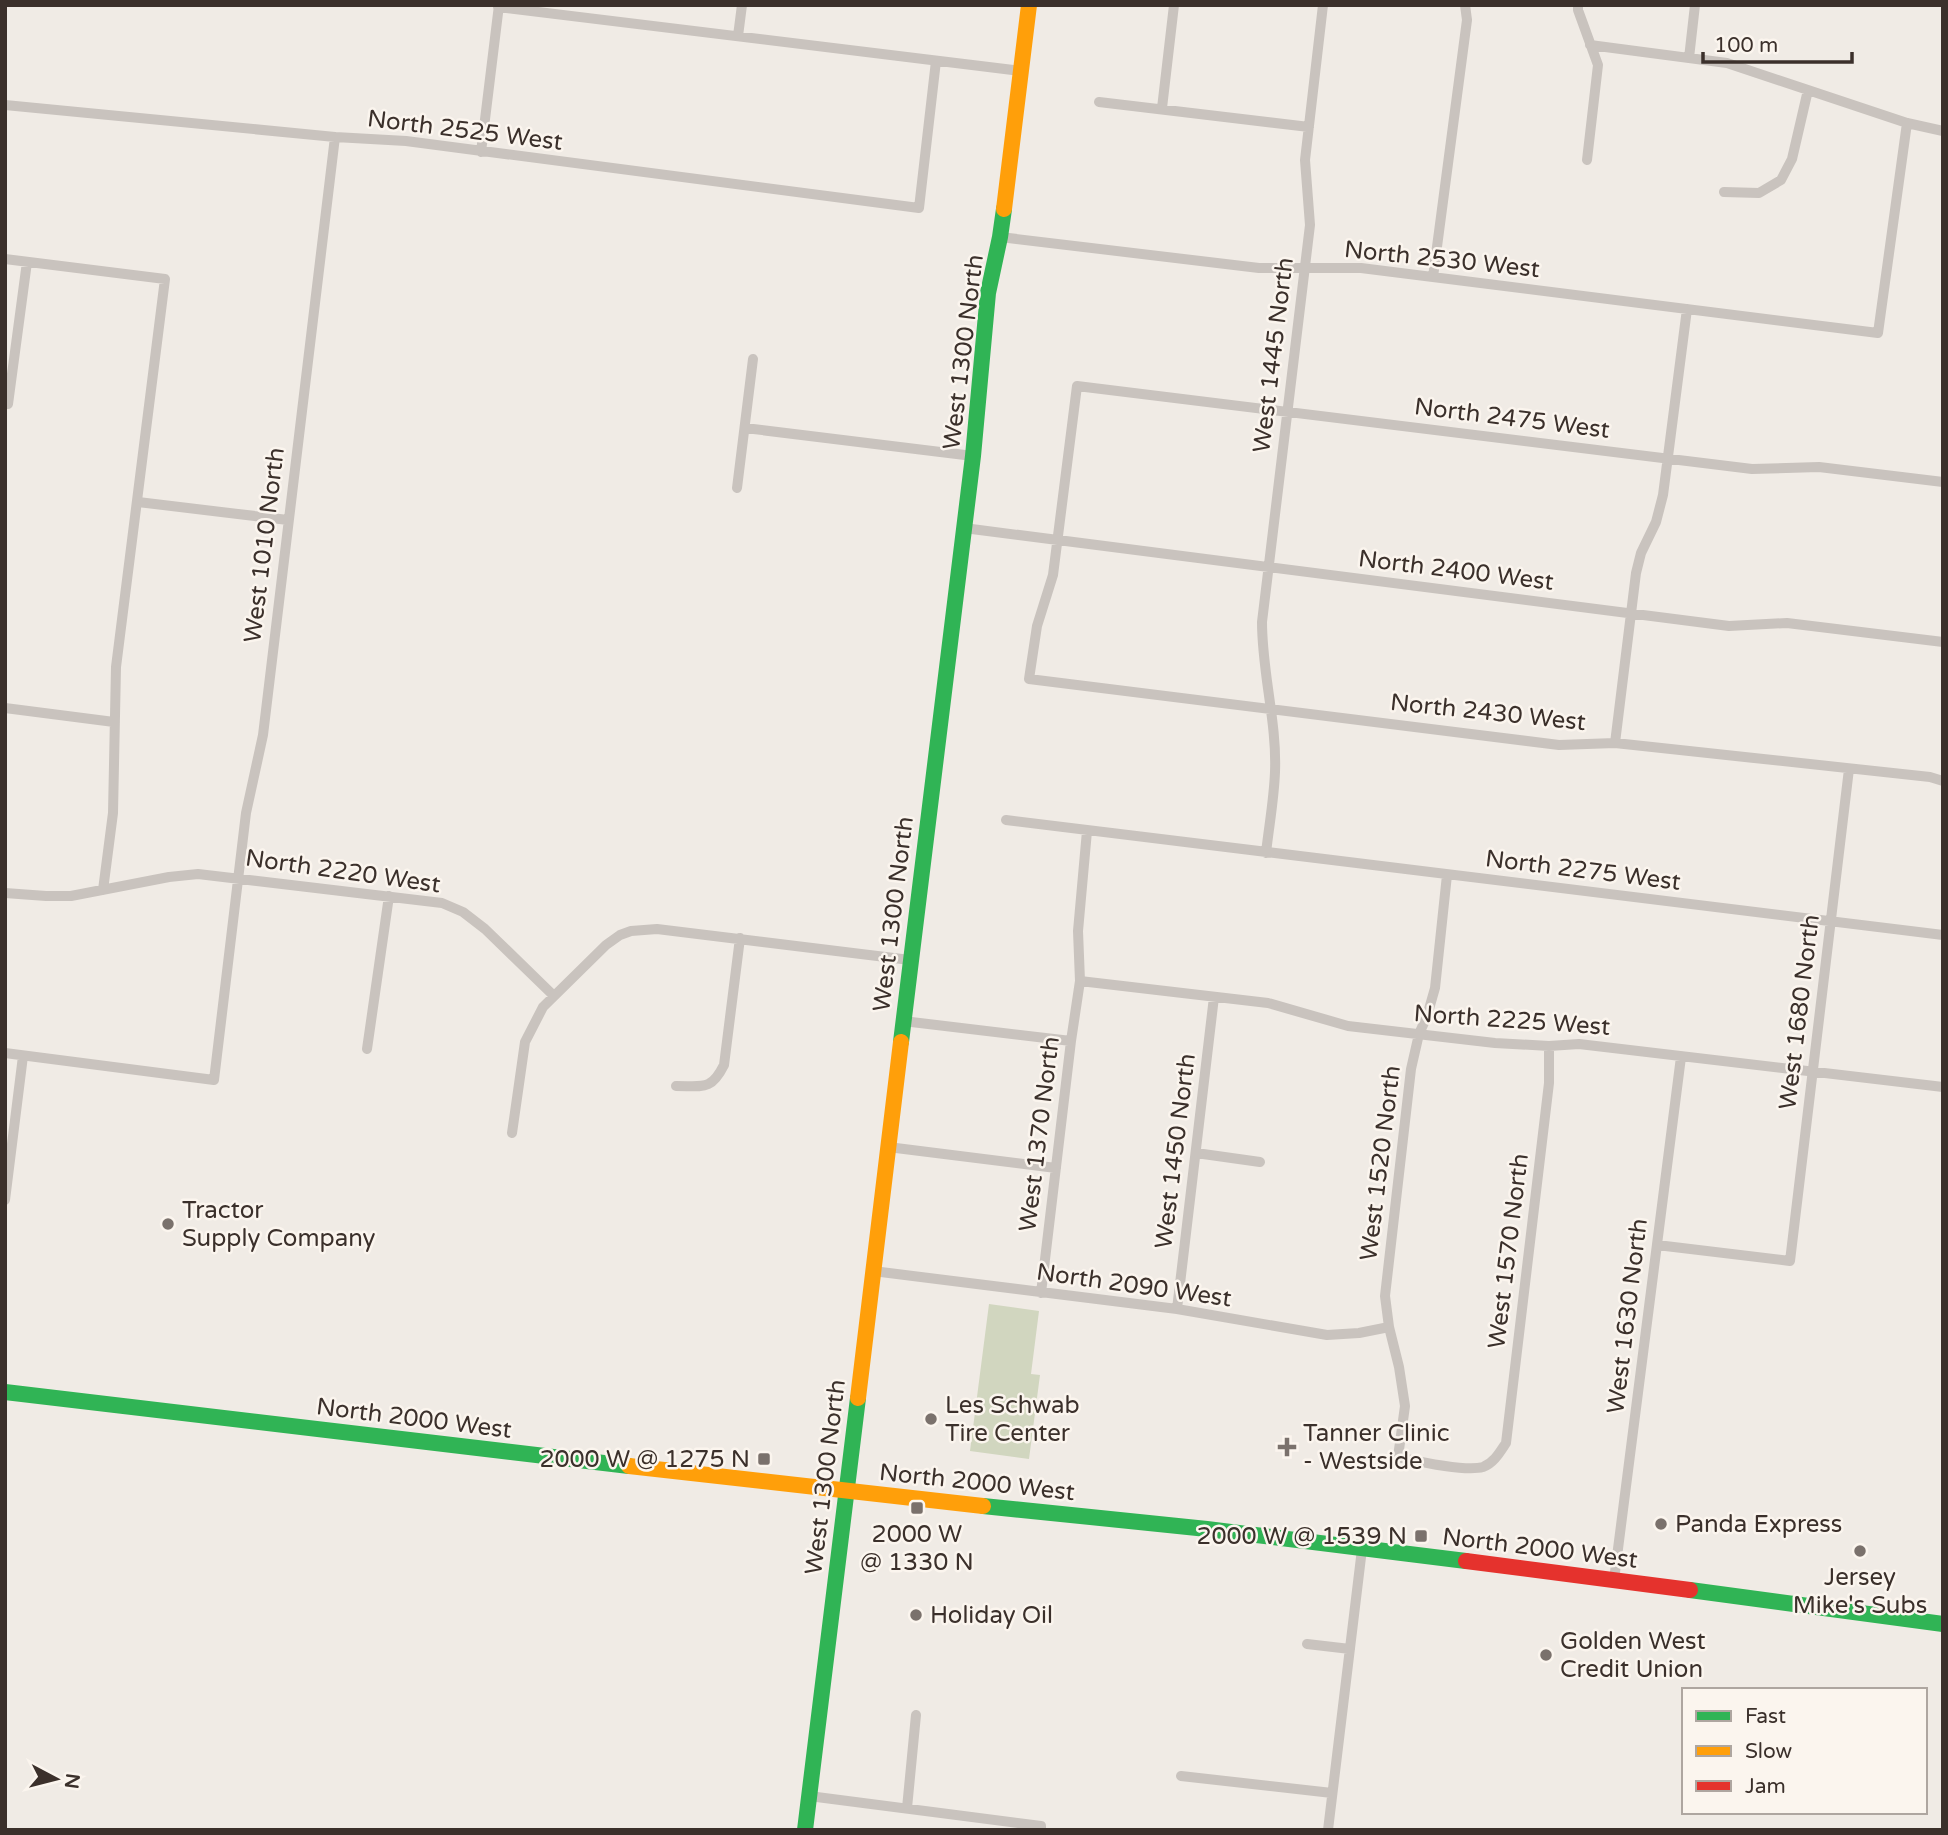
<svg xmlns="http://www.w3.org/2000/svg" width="1948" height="1835" font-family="'Varela Round',sans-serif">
<rect width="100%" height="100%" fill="#f0ebe5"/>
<path fill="#d1d6bf" d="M 989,1304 L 1039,1311 L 1031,1374 L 1040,1375 L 1029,1459 L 970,1451 Z"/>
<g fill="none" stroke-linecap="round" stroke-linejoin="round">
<path stroke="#c9c3be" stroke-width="10" d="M 1578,5 L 1578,10 L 1598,65 L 1587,160
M 498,7 L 1021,71
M 738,36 L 742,5
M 1590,45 L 1727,63 L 1907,123 L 1943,131
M 1689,58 L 1695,5
M 1099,102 L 1309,127
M 5,105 L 335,137 L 406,141 L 919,208 L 936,61
M 1162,108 L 1174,5
M 481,152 L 499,5
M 1724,192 L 1759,193 L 1781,180 L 1792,159 L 1808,90
M 1000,237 L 1259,268 L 1361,268 L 1878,333 L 1907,123
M 5,259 L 165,279 L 116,667 L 113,813 L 103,890
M 1433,277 L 1467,20 L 1465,5
M 8,404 L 27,262
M 745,428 L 973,456
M 1943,482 L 1819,467 L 1752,469 L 1077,386 L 1053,575 L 1037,626 L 1029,679 L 1559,745 L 1615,743 L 1930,777 L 1943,781
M 737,488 L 753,359
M 138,502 L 288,520
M 964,528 L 1729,626 L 1787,623 L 1943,642
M 5,708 L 114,722
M 1615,743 L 1636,573 L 1641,553 L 1656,522 L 1663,495 L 1687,309
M 1006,820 L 1943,935
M 1266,853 C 1269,826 1274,799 1275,772 C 1277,722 1262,673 1262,622 L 1310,225 L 1305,160 L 1323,5
M 1447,875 L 1435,988 L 1427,1016 L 1419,1034 L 1411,1069 L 1385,1296 L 1389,1327 L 1399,1367 L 1405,1406 L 1398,1457 C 1417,1461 1465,1472 1483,1467 C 1494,1463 1500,1452 1506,1443 L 1549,1083 L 1549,1046
M 5,893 L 46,896 L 71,896 L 169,877 L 198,874 L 442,903 L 463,912 L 485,929 L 554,996
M 1080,981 L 1268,1003 L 1348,1026 L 1495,1043 L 1549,1046 L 1579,1044 L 1943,1087
M 903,1021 L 1071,1041
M 367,1049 L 389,896
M 5,1053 L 214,1080 L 246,813 L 263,735 L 335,137
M 676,1086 C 703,1086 711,1091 724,1065 L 740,938
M 512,1133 L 525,1042 L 543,1007 L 606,945 L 620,935 L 631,931 L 657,929 L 910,960
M 888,1147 L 1056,1168
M 1196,1153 L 1260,1162
M 5,1200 L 23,1056
M 1657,1245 L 1790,1261 L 1849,769
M 873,1271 L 1177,1309 L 1327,1335 L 1359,1333 L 1389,1327
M 1041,1293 L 1071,1041 L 1080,981 L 1078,931 L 1087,831
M 1177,1309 L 1214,997
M 1614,1580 L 1681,1057
M 1307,1644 L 1350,1649
M 1181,1776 L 1332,1793
M 809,1796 L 1041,1826 L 1041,1830
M 907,1808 L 916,1715
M 1328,1830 L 1362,1549"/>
<path stroke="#30b455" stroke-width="16" d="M 901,1042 L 973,456 L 988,293 L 1000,237 L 1004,209
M 5,1392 L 629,1466
M 983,1506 L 1207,1529 L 1466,1561
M 1690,1590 L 1943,1624
M 805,1830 L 858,1398"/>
<path stroke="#ff9f0a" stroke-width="16" d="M 1004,209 L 1029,5
M 858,1398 L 901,1042
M 629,1466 L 983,1506"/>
<path stroke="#e5322d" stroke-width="16" d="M 1466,1561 L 1690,1590"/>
</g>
<g fill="#7a716c" stroke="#fbf5ee" stroke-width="2.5">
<circle cx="168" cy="1224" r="7"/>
<circle cx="931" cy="1419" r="7"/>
<path d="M1283.5 1436.5h7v7h7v7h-7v7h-7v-7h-7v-7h7z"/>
<rect x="757" y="1452" width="14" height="14" rx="3.5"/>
<rect x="910" y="1501" width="14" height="14" rx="3.5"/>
<circle cx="1661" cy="1524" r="7"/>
<rect x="1414" y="1529" width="14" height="14" rx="3.5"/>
<circle cx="1860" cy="1551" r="7"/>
<circle cx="916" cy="1615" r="7"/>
<circle cx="1546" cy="1655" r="7"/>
</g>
<g text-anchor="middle" stroke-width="5" stroke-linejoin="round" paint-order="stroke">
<g font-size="24" fill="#3b302b" stroke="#fbf5ee">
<text transform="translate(465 130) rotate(7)" y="8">North 2525 West</text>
<text transform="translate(1442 259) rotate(6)" y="8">North 2530 West</text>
<text transform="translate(963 352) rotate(-83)" y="8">West 1300 North</text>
<text transform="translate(1273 355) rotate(-83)" y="8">West 1445 North</text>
<text transform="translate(1512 418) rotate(7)" y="8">North 2475 West</text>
<text transform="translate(264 545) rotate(-83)" y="8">West 1010 North</text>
<text transform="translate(1456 570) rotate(7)" y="8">North 2400 West</text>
<text transform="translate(1488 712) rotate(6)" y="8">North 2430 West</text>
<text transform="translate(1583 870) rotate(7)" y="8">North 2275 West</text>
<text transform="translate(343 871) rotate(8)" y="8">North 2220 West</text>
<text transform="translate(893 914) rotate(-83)" y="8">West 1300 North</text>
<text transform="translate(1799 1012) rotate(-83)" y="8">West 1680 North</text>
<text transform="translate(1512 1020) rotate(4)" y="8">North 2225 West</text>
<text transform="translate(1039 1134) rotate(-83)" y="8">West 1370 North</text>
<text transform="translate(1175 1151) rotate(-83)" y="8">West 1450 North</text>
<text transform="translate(1380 1163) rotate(-83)" y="8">West 1520 North</text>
<text transform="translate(1508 1251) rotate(-83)" y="8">West 1570 North</text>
<text transform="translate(1134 1285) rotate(8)" y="8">North 2090 West</text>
<text transform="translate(1627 1316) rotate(-83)" y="8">West 1630 North</text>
<text transform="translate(414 1418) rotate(7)" y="8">North 2000 West</text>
<text transform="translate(825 1477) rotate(-83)" y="8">West 1300 North</text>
<text transform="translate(977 1482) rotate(6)" y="8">North 2000 West</text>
<text transform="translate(1540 1548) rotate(7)" y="8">North 2000 West</text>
</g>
<g font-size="24" fill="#3b302b" stroke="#fbf5ee" text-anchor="start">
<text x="182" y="1218">Tractor<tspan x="182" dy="28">Supply Company</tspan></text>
<text x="945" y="1413">Les Schwab<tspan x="945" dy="28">Tire Center</tspan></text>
<text x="1303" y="1441">Tanner Clinic<tspan x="1303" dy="28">- Westside</tspan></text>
<text x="750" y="1467" text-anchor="end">2000 W @ 1275 N</text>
<text x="1675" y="1532">Panda Express</text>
<text x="917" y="1542" text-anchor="middle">2000 W<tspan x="917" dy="28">@ 1330 N</tspan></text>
<text x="1407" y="1544" text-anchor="end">2000 W @ 1539 N</text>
<text x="1860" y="1585" text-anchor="middle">Jersey<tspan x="1860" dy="28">Mike's Subs</tspan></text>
<text x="930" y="1623">Holiday Oil</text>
<text x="1560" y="1649">Golden West<tspan x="1560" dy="28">Credit Union</tspan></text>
</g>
</g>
<rect width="1948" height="1835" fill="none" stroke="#3b302b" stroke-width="14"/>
<rect x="1682" y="1688" width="245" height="126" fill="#fbf5ee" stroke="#aea6a0" stroke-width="2"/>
<rect x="1696" y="1711" width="35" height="10" fill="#30b455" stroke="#aea6a0" stroke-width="2"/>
<text x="1745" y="1723" font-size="21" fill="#3b302b">Fast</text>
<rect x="1696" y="1746" width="35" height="10" fill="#ff9f0a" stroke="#aea6a0" stroke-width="2"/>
<text x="1745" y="1758" font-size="21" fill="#3b302b">Slow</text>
<rect x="1696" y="1781" width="35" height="10" fill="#e5322d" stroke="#aea6a0" stroke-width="2"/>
<text x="1745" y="1793" font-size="21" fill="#3b302b">Jam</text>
<g transform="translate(56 1779) rotate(97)" stroke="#fbf5ee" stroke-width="5" paint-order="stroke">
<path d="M0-5L12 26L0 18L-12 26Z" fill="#3b302b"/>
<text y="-10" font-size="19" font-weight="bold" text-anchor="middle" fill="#3b302b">N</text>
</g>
<path d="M1703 52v10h149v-10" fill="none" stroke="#3b302b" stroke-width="3.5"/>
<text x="1714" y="52" font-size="21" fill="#3b302b" stroke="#fbf5ee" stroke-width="5" paint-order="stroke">100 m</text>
</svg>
